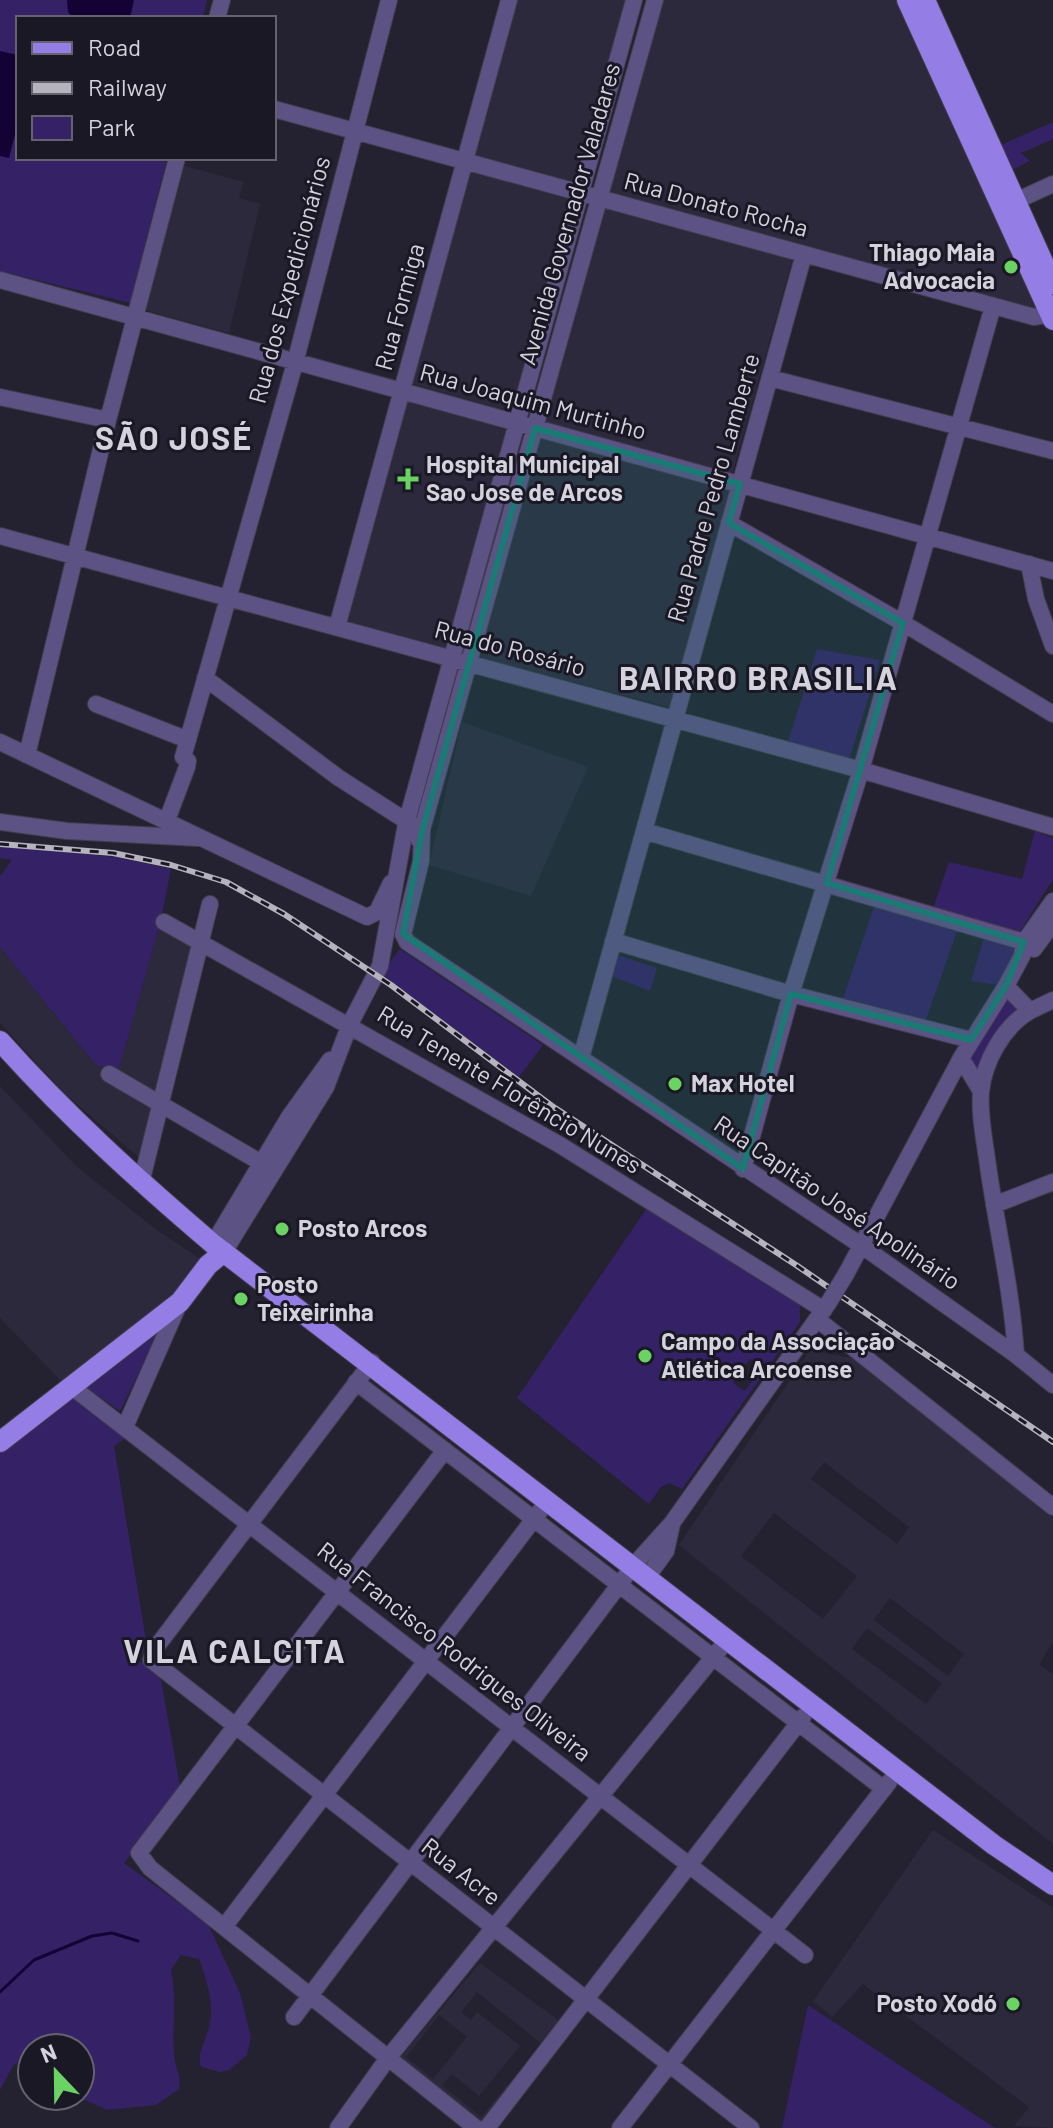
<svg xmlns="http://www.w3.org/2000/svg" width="1053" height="2128" font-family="Barlow,sans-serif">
<rect width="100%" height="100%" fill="#242230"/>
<path fill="#2d293d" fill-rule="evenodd" d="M 513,0 L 628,0 L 576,186 L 469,157 Z
M 660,0 L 901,0 L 1042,308 L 1037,311 L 607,193 Z
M 181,165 L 243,182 L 239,198 L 260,204 L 229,333 L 141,309 Z
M 468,166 L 570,196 L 514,412 L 410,383 Z
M 602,204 L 793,257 L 732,475 L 541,421 Z
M 403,399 L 508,426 L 450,652 L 344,622 Z
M 539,437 L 732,487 L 673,708 L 480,658 Z
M 462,722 L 588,767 L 531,896 L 429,865 Z
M 160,924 L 198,942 L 157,1098 L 118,1070 Z
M 0,947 L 96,1065 L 109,1069 L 156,1104 L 143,1161 L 64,1093 L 0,1023 Z
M 0,1086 L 77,1167 L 157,1230 L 205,1262 L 172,1304 L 64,1384 L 0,1318 Z
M 810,1350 L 856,1359 L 1053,1518 L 1053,1642 L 1039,1665 L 1053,1674 L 1053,1844 L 679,1545 ZM 824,1462 L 909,1527 L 897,1544 L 811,1479 ZM 774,1513 L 857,1576 L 823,1619 L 741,1556 ZM 890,1598 L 964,1654 L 948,1676 L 874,1620 ZM 867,1628 L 942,1683 L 926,1704 L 852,1649 Z
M 933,1830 L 1053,1908 L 1053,2128 L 1014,2126 L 1029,2107 L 863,1984 L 832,2017 L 813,2001 Z
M 480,1963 L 561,2022 L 482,2125 L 400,2058 ZM 477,1992 L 542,2044 L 481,2117 L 442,2085 L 452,2074 L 479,2096 L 520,2046 L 477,2012 L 471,2020 L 461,2012 ZM 439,2015 L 467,2037 L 433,2079 L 406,2057 Z"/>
<path fill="#352166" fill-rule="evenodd" d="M 0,0 L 207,0 L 203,18 L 18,18 L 18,158 L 167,158 L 130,303 L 0,271 Z
M 1053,122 L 1053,139 L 1021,153 L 1030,161 L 1006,173 L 994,148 Z
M 817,649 L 880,660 L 849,760 L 788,742 Z
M 1035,831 L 1053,838 L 1053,879 L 1017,936 L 933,908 L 949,862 L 1022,879 Z
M 0,845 L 116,857 L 171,869 L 160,924 L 118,1071 L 96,1065 L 0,947 L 0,876 L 12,860 L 0,858 Z
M 877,898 L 960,923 L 923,1028 L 840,1007 Z
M 986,931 L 1024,942 L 1006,986 L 1030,1011 L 1012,1023 L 981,1091 L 961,1058 L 1005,986 L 971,981 Z
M 400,949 L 543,1045 L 519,1077 L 381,974 Z
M 614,954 L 657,968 L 650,991 L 609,975 Z
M 647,1208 L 800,1302 L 800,1322 L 682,1489 L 669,1483 L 660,1488 L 649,1504 L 517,1398 ZM 750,1359 L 762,1367 L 745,1391 L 733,1383 Z
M 165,1320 L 120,1411 L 84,1386 Z
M 74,1396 L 127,1437 L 114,1446 L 147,1646 L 138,1660 L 160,1674 L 181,1792 L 124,1863 L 208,1924 L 240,1993 L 251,2037 L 247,2055 L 229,2070 L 220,2072 L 201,2067 C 196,2051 208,2038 210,2023 C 214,2002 206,1978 199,1959 L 181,1955 L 171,1970 C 177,1999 172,2024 174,2052 C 174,2066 182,2076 179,2089 L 156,2105 L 107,2110 L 76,2096 L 80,2096 L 80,2048 L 32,2048 L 32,2057 L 14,2064 L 0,2090 L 0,1451 Z
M 808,2005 L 995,2128 L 782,2128 Z"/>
<path fill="#150235" d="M 67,0 L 134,0 L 130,18 L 73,18 L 68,12 Z
M 0,51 L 18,55 L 18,123 L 9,158 L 0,156 Z"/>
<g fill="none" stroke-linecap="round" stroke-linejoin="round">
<path stroke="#150235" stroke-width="3" d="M 0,1992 L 34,1960 L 92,1936 L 112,1933 L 138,1941"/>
<g stroke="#403e4c" stroke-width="18">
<path id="minor" d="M 217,18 L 222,0
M 274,109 L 1034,317 L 1053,314
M 1007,205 L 1053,184
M 0,280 L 1053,571
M 770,378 L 1053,451
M 0,397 L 108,420
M 729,523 L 903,623 L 1053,714
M 0,536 L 861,770 L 1053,827
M 1029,564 L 1036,599 L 1053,646
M 337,627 L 509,0
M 205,678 L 339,778 L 422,831 L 421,861 L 403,934 L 407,942 L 862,1246 L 1016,1355 L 1053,1385
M 96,704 L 188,740
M 0,742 L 367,917 L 377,912 L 391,883
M 27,755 L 108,420 L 177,158
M 167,820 L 187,767 L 188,761 L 183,757 L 295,363 L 389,0
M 0,822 L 67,831 L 198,838
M 644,831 L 1024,942 L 1038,943
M 419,840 L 655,0
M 164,922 L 560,1145 L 824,1310
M 613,941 L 791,994 L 971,1040
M 1034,949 L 1053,923
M 1006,986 L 1030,1011 L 1053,1000
M 581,1058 L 804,254
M 961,1058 L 981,1091
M 109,1074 L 270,1168
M 743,1169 L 791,994 L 861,770 L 993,306
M 141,1183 L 210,904
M 994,1205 L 1053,1182
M 213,1244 L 289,1117 L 330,1060
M 224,1252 L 326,1087 L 350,1024 L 380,966 L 406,824 L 634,0
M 846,1274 L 961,1058 L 1006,986 L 1022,956 L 1024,942 L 1053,901
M 817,1319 L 1053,1507
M 1016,1355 C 1012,1291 997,1229 988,1166 C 985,1143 979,1115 981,1092 C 984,1061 1004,1026 1030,1011
M 372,1362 L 154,1650 L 151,1660 L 751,2128
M 356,1382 L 884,1789
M 72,1387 L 805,1955
M 125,1427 L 179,1304
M 445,1450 L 139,1853 L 150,1868 L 476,2128
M 648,1576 L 666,1551 L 672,1524
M 224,1927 L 540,1511
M 294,2017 L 634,1565 L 672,1523 L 829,1302
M 338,2128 L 388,2058 L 728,1639
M 487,2128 L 803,1717
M 620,2128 L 889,1782"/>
</g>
<g stroke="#403e4c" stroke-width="22">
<path id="major" d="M 907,0 L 1053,320
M 925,0 L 1053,284
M 0,1041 C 66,1115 138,1180 213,1244 L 994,1845 L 1053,1885
M 0,1442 L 180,1302 L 208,1265 L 224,1252"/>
</g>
<use href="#minor" stroke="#5c5283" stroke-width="16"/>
<use href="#major" stroke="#947de4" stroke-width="20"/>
<g stroke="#b5b3bd" stroke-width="6">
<path id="rail" d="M 0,844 L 113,853 L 171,865 L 226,882 L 284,914 L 391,985 L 552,1106 L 796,1265 L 1053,1442"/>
</g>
<use href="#rail" stroke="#1b1826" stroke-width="3" stroke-dasharray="9" stroke-linecap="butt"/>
<g stroke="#403e4c" stroke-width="18" stroke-linecap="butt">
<path id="minor-bridge" d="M 829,1302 L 846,1274"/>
</g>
<use href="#minor-bridge" stroke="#5c5283" stroke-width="16"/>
</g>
<path fill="#197b74" fill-opacity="0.2" stroke="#197b74" stroke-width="6" stroke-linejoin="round" d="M 535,428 L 740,484 L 729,523 L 903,623 L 827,883 L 1024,942 L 1006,986 L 971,1040 L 791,994 L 743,1169 L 403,934 L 422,831 Z"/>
<g fill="#6bd363" stroke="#1b1826" stroke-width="3">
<circle cx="1011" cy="267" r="8"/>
<path d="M404 467h8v8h8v8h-8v8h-8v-8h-8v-8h8z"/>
<circle cx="675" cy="1084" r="8"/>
<circle cx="282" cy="1229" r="8"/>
<circle cx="241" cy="1299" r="8"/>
<circle cx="645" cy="1356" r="8"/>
<circle cx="1013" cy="2004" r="8"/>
</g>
<g text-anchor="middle" stroke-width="6" stroke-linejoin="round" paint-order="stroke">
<g font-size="24" fill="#d4d2dc" stroke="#1b1826">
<text transform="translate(716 205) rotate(15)" y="8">Rua Donato Rocha</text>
<text transform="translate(570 214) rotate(-74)" y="8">Avenida Governador Valadares</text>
<text transform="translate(290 280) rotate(-75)" y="8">Rua dos Expedicionários</text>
<text transform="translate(400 307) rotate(-75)" y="8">Rua Formiga</text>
<text transform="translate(533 402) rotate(15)" y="8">Rua Joaquim Murtinho</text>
<text transform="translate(714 488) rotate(-74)" y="8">Rua Padre Pedro Lamberte</text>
<text transform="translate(510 649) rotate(15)" y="8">Rua do Rosário</text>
<text transform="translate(509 1090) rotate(31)" y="8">Rua Tenente Florêncio Nunes</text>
<text transform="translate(837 1203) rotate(34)" y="8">Rua Capitão José Apolinário</text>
<text transform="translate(454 1652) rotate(38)" y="8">Rua Francisco Rodrigues Oliveira</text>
<text transform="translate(461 1872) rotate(38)" y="8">Rua Acre</text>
</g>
<g font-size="24" font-weight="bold" fill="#d4d2dc" stroke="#1b1826" text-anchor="start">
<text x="995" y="261" text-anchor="end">Thiago Maia<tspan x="995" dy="28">Advocacia</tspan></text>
<text x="426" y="473">Hospital Municipal<tspan x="426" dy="28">Sao Jose de Arcos</tspan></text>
<text x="691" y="1092">Max Hotel</text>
<text x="298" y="1237">Posto Arcos</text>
<text x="257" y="1293">Posto<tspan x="257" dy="28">Teixeirinha</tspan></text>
<text x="661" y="1350">Campo da Associação<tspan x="661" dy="28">Atlética Arcoense</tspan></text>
<text x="997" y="2012" text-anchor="end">Posto Xodó</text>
</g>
<g font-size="32" font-weight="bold" letter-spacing="2" fill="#d4d2dc" stroke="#1b1826">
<text x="174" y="450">SÃO JOSÉ</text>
<text x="759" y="690">BAIRRO BRASILIA</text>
<text x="235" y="1663">VILA CALCITA</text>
</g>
</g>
<rect x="16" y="16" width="260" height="144" fill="#1b1826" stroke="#65626f" stroke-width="2"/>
<rect x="32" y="42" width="40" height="12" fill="#947de4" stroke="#65626f" stroke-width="2"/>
<text x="88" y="56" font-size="24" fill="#d4d2dc">Road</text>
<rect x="32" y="82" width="40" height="12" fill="#b5b3bd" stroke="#65626f" stroke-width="2"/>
<text x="88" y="96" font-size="24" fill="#d4d2dc">Railway</text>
<rect x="32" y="116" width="40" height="24" fill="#352166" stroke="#65626f" stroke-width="2"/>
<text x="88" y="136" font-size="24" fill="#d4d2dc">Park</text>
<g transform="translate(56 2072) rotate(338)"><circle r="38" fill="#1b1826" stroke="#65626f" stroke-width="2"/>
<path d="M0-6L14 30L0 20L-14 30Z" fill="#6bd363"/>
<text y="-12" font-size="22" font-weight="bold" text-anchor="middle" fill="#d4d2dc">N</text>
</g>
</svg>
